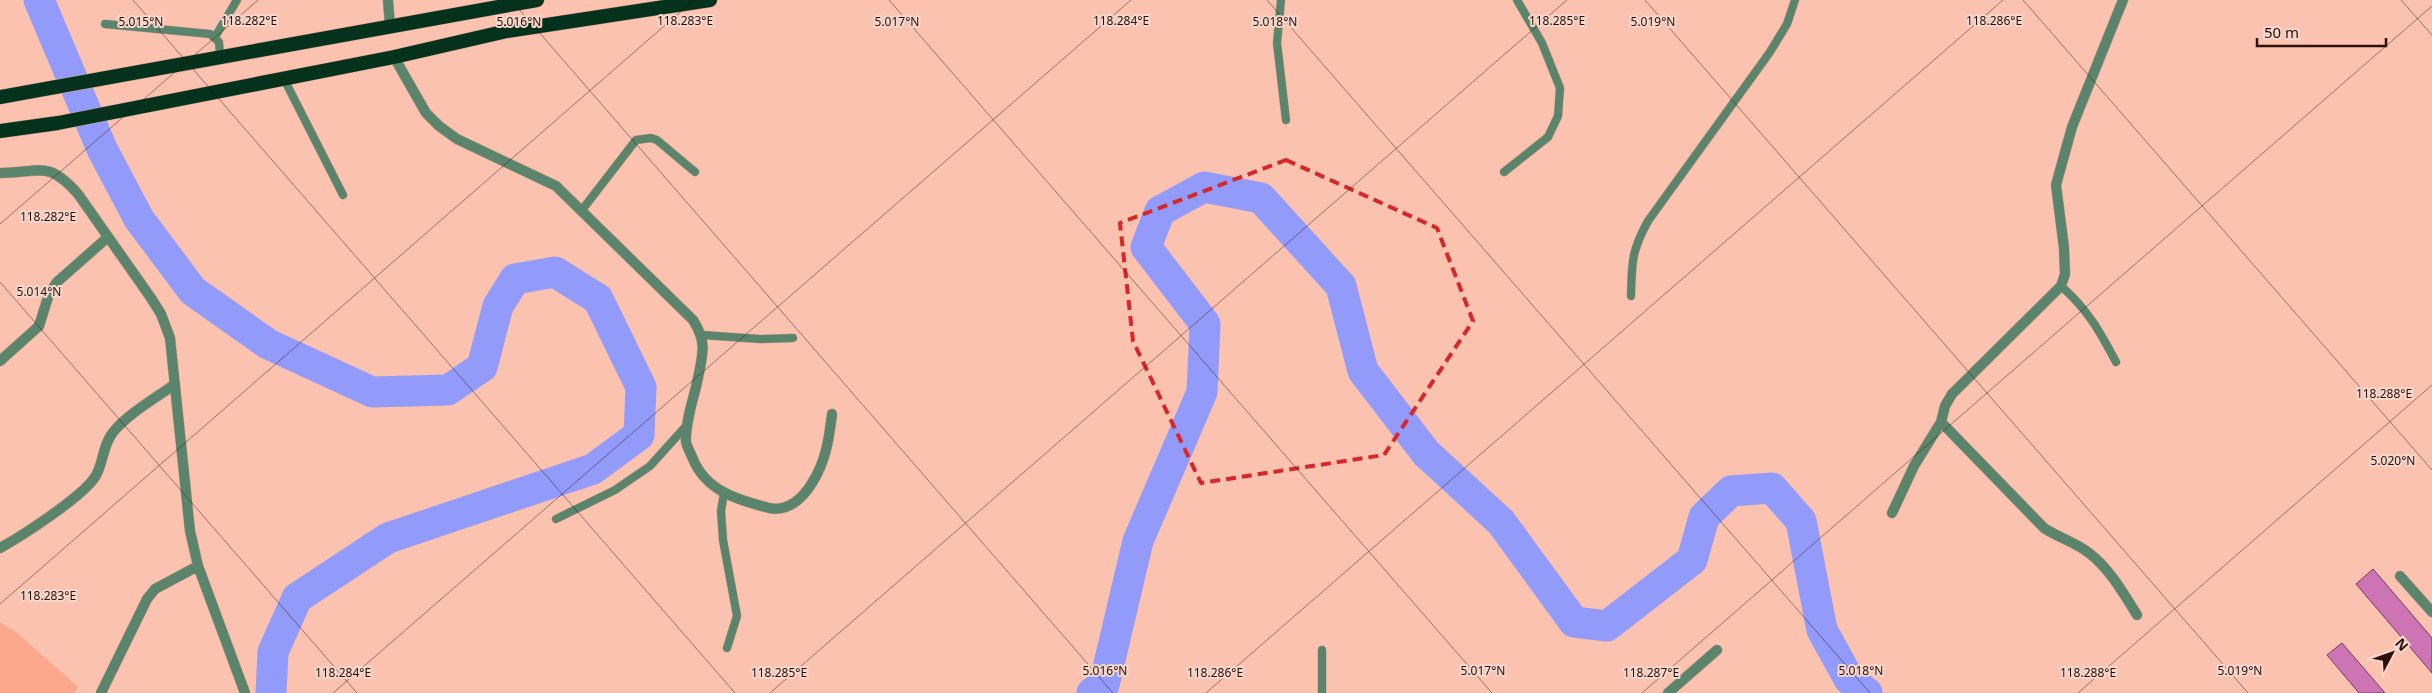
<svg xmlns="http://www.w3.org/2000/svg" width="2432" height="693" font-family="'Noto Sans',sans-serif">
<rect width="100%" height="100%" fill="#fcc2b0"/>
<path fill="#fba78c" d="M 0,622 L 16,632 L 78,687 L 75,693 L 0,693 Z"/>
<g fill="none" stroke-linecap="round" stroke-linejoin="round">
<path stroke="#929bf9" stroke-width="31" d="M 39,0 L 102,149 L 139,219 L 193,291 L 268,344 L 372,392 L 448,390 L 482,367 L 498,306 L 515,279 L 555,272 L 598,299 L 641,387 L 639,435 L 593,469 L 388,538 L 297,598 L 273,652 L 271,693
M 1092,693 L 1104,685 L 1138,541 L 1202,392 L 1205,324 L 1146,247 L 1160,211 L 1204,187 L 1261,198 L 1341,286 L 1363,371 L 1426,453 L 1501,522 L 1574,622 L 1607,626 L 1692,560 L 1704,517 L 1731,491 L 1772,488 L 1801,521 L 1822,630 L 1849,679 L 1867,693"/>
</g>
<path fill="#cd74b4" stroke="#723d63" d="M 2373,569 L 2432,638 L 2432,673 L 2356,584 Z
M 2342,643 L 2385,693 L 2359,693 L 2327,655 Z"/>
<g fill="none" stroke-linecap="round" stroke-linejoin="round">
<g stroke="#d6a292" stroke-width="9">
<path id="service" d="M 1281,0 L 1277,43 L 1286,120
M 105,24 L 210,34 L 219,42 L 220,56
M 215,37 L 237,0
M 284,79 L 343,195
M 1504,172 L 1548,137 L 1558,116 L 1560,88 L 1542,43 L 1517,0
M 582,210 L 636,140 L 651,138 L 657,140 L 695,172
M 2061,286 C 2088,310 2099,330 2116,362
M 1631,296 C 1632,262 1631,252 1648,221 L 1770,52 L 1787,24 L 1795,0
M 702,335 L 760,339 L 793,338
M 724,493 L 721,511 L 723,540 L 737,616 L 727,648
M 556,519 L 615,490 L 650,466 L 687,425
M 1322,650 L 1322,693"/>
</g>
<g stroke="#d6a292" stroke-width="11">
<path id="minor" d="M 388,0 L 390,27
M 394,57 L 426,113 L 439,126 L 457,139 L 556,186 L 693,320 C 707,342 703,353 698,378 C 694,398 685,421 686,442 C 687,447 691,454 693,459 C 706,491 738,500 769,508 C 788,512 803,498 812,483 C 826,461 829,439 832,414
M 0,173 C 40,173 47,159 78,194 L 151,298 L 161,314 L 170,338 L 190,531 L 198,566 L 245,693
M 0,361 L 39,326 L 49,294 L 57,282 L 108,237
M 1941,422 L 2044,528 C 2059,538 2075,542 2089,553 C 2109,568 2124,594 2137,615
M 1892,513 L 1914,466 L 1941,422 L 1945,406 L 1952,394 L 2061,286 L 2065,274 L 2064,248 L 2056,185 L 2072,127 L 2123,0
M 0,548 C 22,536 82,497 95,477 C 104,463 102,445 114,431 C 129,413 156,398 175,384
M 2400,576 L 2432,612
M 101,693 L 147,599 L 155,589 L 198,566
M 1668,693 L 1717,650"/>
</g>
<g stroke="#d6a292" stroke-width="15">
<path id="trunk" d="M 0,97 L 537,0
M 0,131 L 58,123 L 394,57 L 507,31 L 710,0"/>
</g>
<use href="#service" stroke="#5a856c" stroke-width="8"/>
<use href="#minor" stroke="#5a856c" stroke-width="10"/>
<use href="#trunk" stroke="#04321c" stroke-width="14"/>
</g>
<path fill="none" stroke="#d62828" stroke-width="4" stroke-dasharray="10 6" stroke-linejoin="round" d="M 1286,160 L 1437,228 L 1473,321 L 1384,455 L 1201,483 L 1133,341 L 1120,223 Z"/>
<path fill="none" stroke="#2a1008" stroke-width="1" stroke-opacity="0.45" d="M 133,0 L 735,693M 511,0 L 1113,693M 889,0 L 1492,693M 1267,0 L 1870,693M 1645,0 L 2248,693M 2023,0 L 2432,470M 2401,0 L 2432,35M 0,224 L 258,0M 0,282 L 357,693M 0,604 L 694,0M 333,693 L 1131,0M 770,693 L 1567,0M 1206,693 L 2003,0M 1642,693 L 2432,6M 2078,693 L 2432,385"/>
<g font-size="12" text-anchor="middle" fill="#2a1008" stroke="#f5d7ce" stroke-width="4" stroke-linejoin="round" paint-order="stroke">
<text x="249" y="25">118.282°E</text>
<text x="685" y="25">118.283°E</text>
<text x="1121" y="25">118.284°E</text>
<text x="1557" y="25">118.285°E</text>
<text x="1994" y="25">118.286°E</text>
<text x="1653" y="26">5.019°N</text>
<text x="141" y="26">5.015°N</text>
<text x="519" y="26">5.016°N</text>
<text x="897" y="26">5.017°N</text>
<text x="1275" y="26">5.018°N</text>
<text x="48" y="221">118.282°E</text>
<text x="39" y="296">5.014°N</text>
<text x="2384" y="398">118.288°E</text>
<text x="2393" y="465">5.020°N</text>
<text x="48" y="600">118.283°E</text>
<text x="1105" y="675">5.016°N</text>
<text x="1483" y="675">5.017°N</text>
<text x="1861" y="675">5.018°N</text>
<text x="2240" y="675">5.019°N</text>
<text x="343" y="677">118.284°E</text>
<text x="779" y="677">118.285°E</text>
<text x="1215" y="677">118.286°E</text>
<text x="1651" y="677">118.287°E</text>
<text x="2088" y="677">118.288°E</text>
</g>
<g transform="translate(2392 653) rotate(49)" stroke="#f5d7ce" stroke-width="4" paint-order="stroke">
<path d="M0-4L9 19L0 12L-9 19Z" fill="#2a1008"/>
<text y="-8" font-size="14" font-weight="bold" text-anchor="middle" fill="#2a1008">N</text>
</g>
<path d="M2257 38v8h129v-8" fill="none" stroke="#2a1008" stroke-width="2.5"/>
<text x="2264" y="38" font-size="15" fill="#2a1008" stroke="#f5d7ce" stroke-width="4" paint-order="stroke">50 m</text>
</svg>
